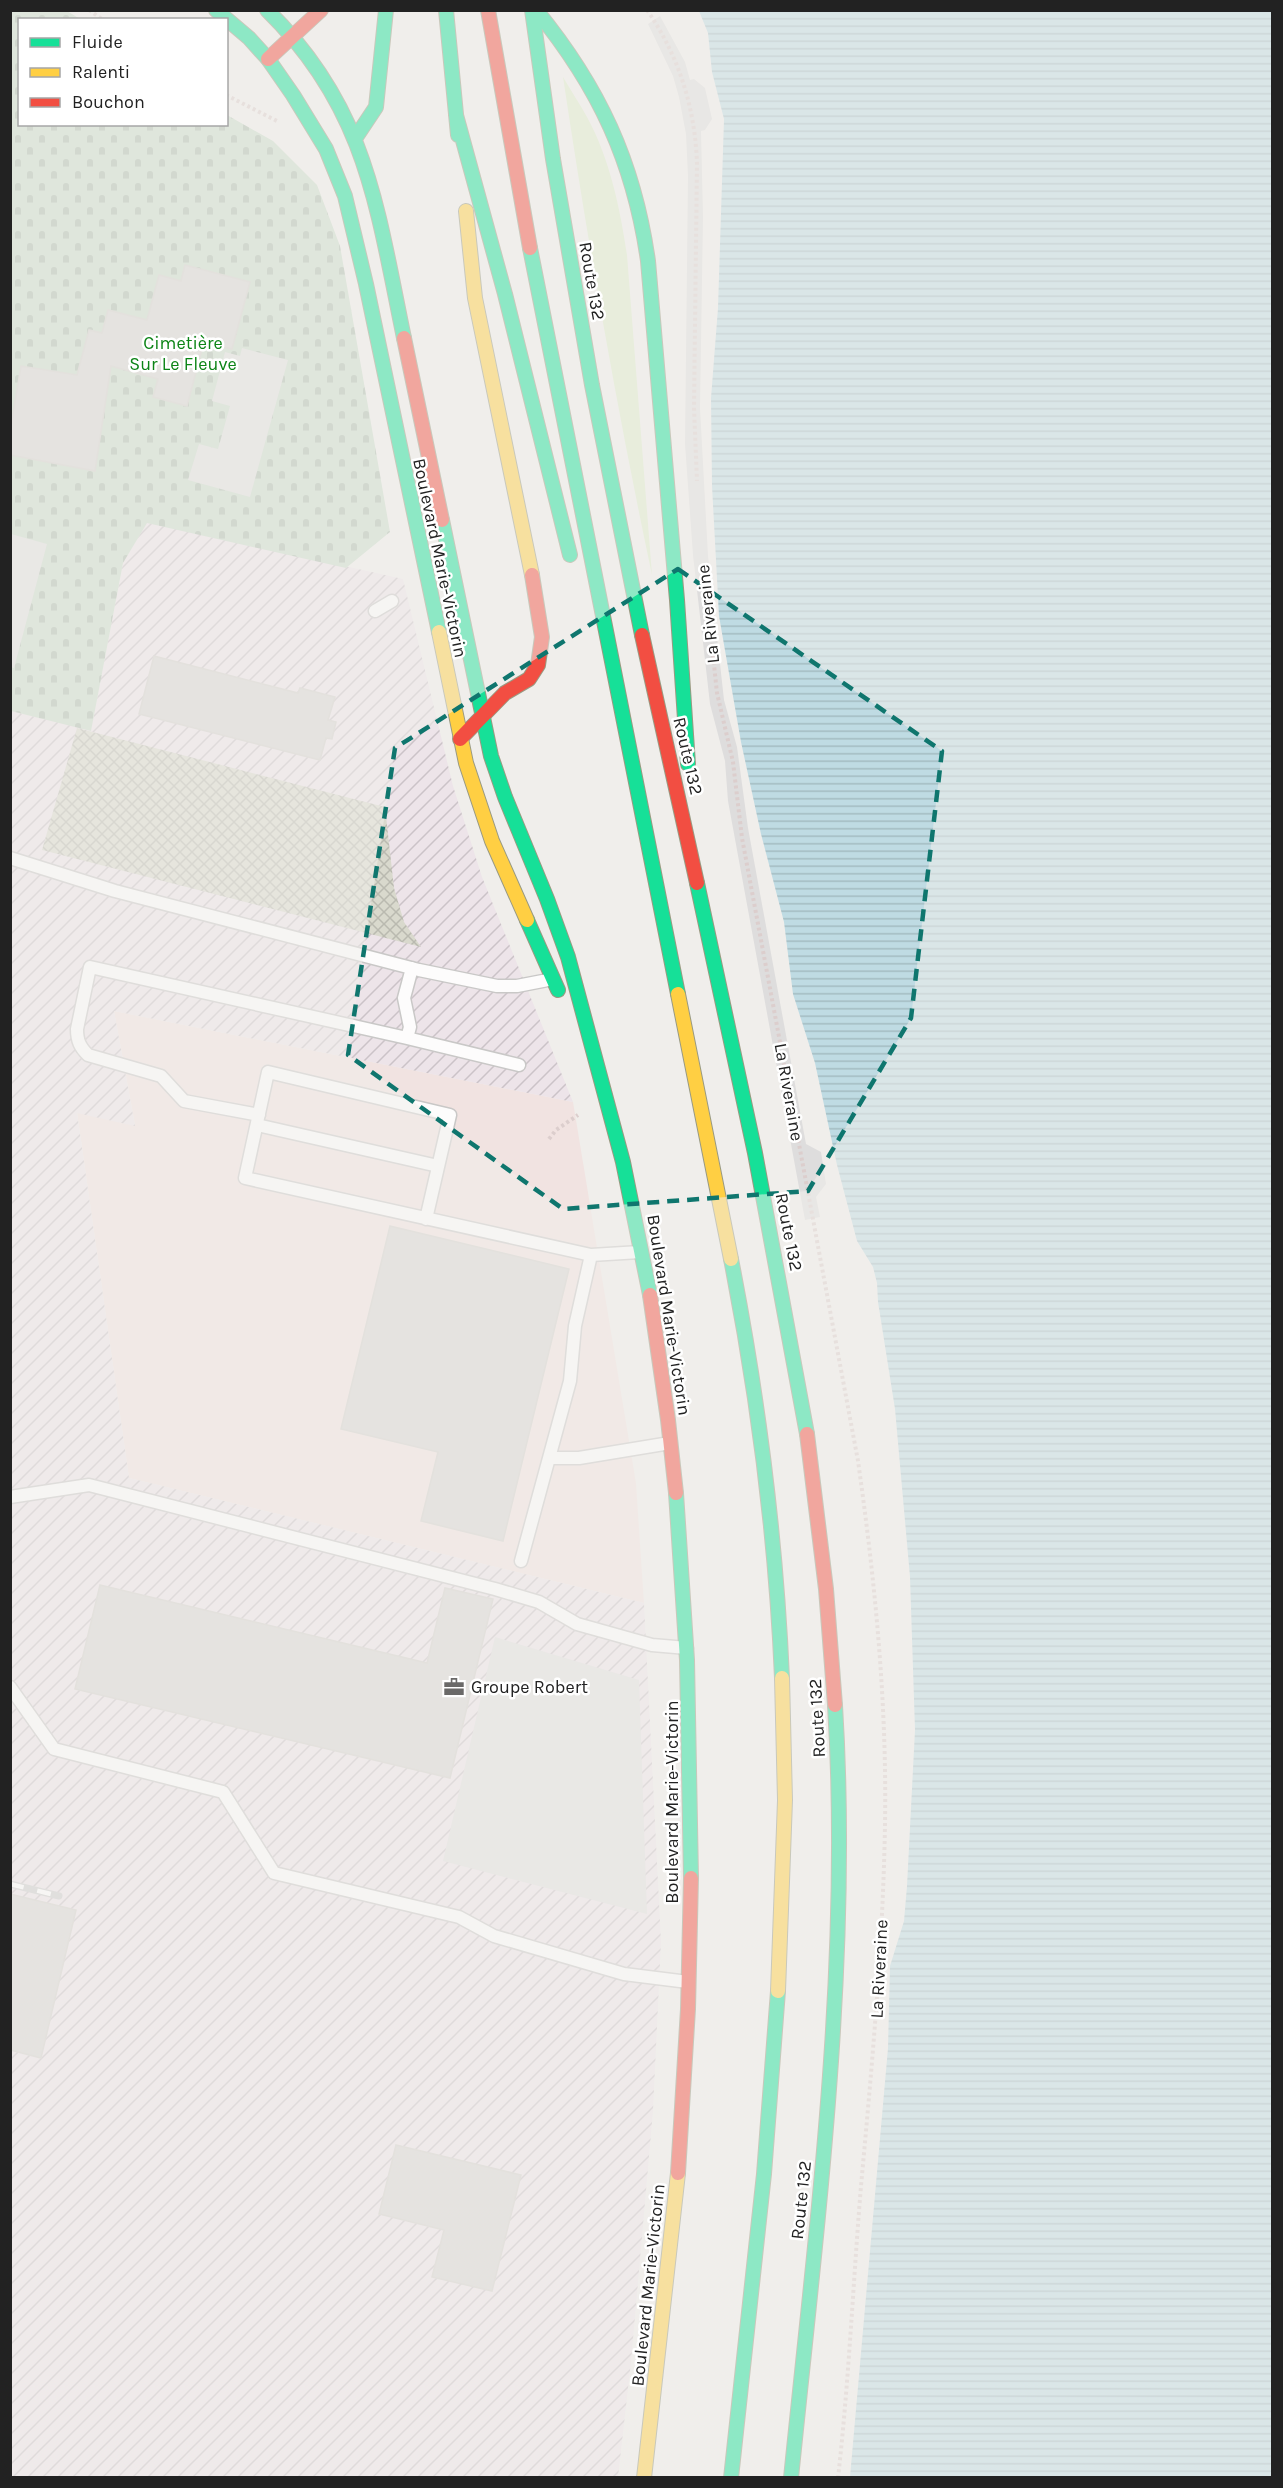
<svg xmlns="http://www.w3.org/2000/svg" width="1283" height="2488" font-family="Karla,sans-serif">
<defs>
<pattern id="industrial-furrows" width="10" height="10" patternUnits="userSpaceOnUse" patternTransform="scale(1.5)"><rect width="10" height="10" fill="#ede4e9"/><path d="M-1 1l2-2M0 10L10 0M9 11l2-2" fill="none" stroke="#cbc3c8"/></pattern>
<pattern id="construction-cross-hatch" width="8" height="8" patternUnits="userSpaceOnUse" patternTransform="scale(1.5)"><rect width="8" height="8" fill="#d9d9cd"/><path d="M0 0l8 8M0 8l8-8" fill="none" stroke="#babab0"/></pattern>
<pattern id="cemetery-stones" width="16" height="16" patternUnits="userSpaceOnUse" patternTransform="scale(1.5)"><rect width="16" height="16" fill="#cadbca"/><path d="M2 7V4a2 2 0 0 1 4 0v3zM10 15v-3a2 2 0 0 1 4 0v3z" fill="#adbcad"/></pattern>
<pattern id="water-rules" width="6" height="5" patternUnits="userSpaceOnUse" patternTransform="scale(1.5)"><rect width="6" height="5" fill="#bfdbe3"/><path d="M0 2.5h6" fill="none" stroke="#a4bcc2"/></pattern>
</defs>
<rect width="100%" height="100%" fill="#f0eeeb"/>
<path fill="#f1e3e1" d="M 114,1011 L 573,1102 L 636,1483 L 644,1603 L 129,1478 L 77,1112 L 135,1125 Z"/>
<path fill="url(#industrial-furrows)" d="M 147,522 L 403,579 L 453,786 L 482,877 L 573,1102 L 114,1011 L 135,1126 L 77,1113 L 129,1478 L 644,1603 L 661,1942 L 653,2111 L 631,2362 L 618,2477 L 11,2478 L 11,711 L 91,730 L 123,563 Z"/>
<path fill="url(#construction-cross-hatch)" d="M 77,728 L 385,807 L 394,888 L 404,922 L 421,947 L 42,850 Z"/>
<path fill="#ddeccb" d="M 563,77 C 571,91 580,104 587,117 C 610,159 620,208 627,255 L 652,575 C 617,410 588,244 563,77 Z"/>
<path fill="url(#cemetery-stones)" d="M 11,11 L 67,11 L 80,19 L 20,20 L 20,124 L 226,124 L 227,115 L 273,141 L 317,185 L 340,246 L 390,532 L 346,568 L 147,523 L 123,563 L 91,731 L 11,711 Z"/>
<path fill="#e0dfde" d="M 242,348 L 288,360 L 250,497 L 188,480 L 199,444 L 218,449 L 230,406 L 212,401 L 225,352 L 240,356 Z
M 11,534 L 47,544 L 14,668 L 10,667 Z
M 495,1637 L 639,1680 L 647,1914 L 443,1861 Z"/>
<path fill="url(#water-rules)" d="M 699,11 L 1272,11 L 1272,2477 L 850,2477 L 888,2048 L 890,1966 L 904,1921 L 907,1886 L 915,1730 L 910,1577 L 895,1409 L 878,1302 L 877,1283 L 873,1267 L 857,1241 L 837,1165 L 815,1063 L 793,994 L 784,922 L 761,834 L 741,742 L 719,616 L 712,486 L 711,398 L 718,308 L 724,119 L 712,72 L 708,33 Z"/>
<path fill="#dedddd" d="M 660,16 L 685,62 L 690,80 L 694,79 L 705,88 L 712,119 L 705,130 L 701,131 L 703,217 L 700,408 L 708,556 L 724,700 L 737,747 L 748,828 L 806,1144 L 821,1152 L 826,1184 L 816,1197 L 820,1217 L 805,1220 L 728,801 L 725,761 L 710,704 L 693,555 L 685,444 L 688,176 L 686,134 L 679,97 L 673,76 L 648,24 Z"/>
<path fill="#d7d4d2" stroke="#d3d0cc" stroke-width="1.5" d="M 185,265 L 250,282 L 232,349 L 204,342 L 187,406 L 153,397 L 158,379 L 111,366 L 95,471 L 10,455 L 10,431 L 21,366 L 77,375 L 89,330 L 102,333 L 108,310 L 147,320 L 159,275 L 181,281 Z
M 154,656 L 298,693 L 300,688 L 335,697 L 328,720 L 336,722 L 332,739 L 326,738 L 320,760 L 139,714 Z
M 390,1226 L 569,1269 L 503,1541 L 421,1521 L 438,1452 L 341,1429 Z
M 100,1585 L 427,1663 L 445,1588 L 493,1599 L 450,1778 L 75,1689 Z
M 10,1894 L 76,1910 L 41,2058 L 10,2050 Z
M 396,2145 L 521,2175 L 492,2291 L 432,2277 L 444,2230 L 379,2214 Z"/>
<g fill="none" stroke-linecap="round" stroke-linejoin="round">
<g stroke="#c9c8c7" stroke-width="15">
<path id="lane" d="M 375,611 L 392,601
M 10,858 L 115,891 L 419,970 L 497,986 L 517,986 L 553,979
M 412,968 L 404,998 L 410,1027 L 407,1038 L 519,1065
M 259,1115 L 184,1101 L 161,1076 L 88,1055 C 80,1047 77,1041 77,1029 L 90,967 L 407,1038
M 257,1125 L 438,1166
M 426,1219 L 450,1115 L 268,1072 L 245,1178 L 591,1255
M 549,1458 L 570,1381 L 575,1326 L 591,1255 L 640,1252
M 10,1497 L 89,1485 L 495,1589 L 539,1602 L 577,1624 L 652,1645 L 687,1648
M 521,1561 L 549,1458 L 579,1458 L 670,1443
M 10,1687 L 54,1749 L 223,1792 L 274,1873 L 459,1917 L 494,1936 L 624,1974 L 688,1982"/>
</g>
<g stroke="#999a82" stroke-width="16">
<path id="fast" d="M 216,10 L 249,38 L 268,59 L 293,95 L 326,149 L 345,196 L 366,284 L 439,632
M 267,10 C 367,108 377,208 404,338
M 446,10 L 458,135
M 532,10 L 553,159 L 592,385 L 642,635
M 536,10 C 599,87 634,162 648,261 L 677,600 L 688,764
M 456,115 L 505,294 L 570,555
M 356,137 L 376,107 L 386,10
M 530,248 L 678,994
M 442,520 L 491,756 L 505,797 L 547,899 L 568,957 L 623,1162 L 650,1295
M 697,883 L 755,1153 L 807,1434
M 527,920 L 558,990
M 731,1259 C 758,1397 776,1538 782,1678
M 676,1493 L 687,1660 L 691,1878
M 731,2478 L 764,2174 L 778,1991
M 791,2478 C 817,2221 851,1964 835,1705"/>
</g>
<g stroke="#999a82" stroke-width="16">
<path id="slow" d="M 466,211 L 475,298 L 532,575
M 439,632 L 466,763 L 492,841 L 527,920
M 678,994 L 731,1259
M 778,1991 L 785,1800 L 782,1678
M 644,2478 L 678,2173"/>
</g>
<g stroke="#999a82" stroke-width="16">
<path id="jam" d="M 488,10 L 530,248
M 268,59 L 321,10
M 404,338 L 442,520
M 642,635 L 697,883
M 460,739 L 505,693 L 529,679 L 538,665 L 542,637 L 532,575
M 650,1295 L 668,1420 L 676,1493
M 807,1434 L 826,1589 L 835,1705
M 678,2173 L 688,2009 L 691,1878"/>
</g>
<path stroke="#dccecd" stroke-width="4" stroke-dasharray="3 3" stroke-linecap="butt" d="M 89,10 L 103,20
M 647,10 C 679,56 695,108 697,163 L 694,408 L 697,481
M 226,95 L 277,121
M 706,590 L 717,693 L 733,762 L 742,838 L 858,1461 C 875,1581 887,1702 885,1824 C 883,1945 872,2066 861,2186 C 853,2283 849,2381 838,2478
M 549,1139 L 556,1130 L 578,1115"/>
<use href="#lane" stroke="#fdfcfc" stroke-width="12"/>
<use href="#fast" stroke="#16e098" stroke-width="14"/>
<use href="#slow" stroke="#ffcf43" stroke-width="14"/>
<use href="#jam" stroke="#f24e42" stroke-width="14"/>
<g stroke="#ccc" stroke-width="7">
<path id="rail" d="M 10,1884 L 59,1896"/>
</g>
<use href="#rail" stroke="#fff" stroke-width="4.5" stroke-dasharray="14" stroke-linecap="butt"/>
</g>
<path d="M0 0H1283V2488H0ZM 678,569 L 942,751 L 911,1018 L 808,1191 L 563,1209 L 348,1055 L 395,748 Z" fill="#f0eeeb" fill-opacity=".55" fill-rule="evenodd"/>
<path fill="none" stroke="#0f766e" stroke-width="4.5" stroke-dasharray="12 8" stroke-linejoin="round" d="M 678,569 L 942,751 L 911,1018 L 808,1191 L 563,1209 L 348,1055 L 395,748 Z"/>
<defs>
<g id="office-bare" transform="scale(1.62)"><path d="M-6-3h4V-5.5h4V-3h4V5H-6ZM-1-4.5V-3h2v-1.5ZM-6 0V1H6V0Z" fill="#6a6968" stroke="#fff" stroke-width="2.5" paint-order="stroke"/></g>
</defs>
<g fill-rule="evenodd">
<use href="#office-bare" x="454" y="1687"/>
</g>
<g text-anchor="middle" stroke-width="5" stroke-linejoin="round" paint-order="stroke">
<g font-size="18" fill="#222" stroke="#fff">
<text transform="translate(592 281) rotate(80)" y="6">Route 132</text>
<text transform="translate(440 558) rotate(78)" y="6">Boulevard Marie-Victorin</text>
<text transform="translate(708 614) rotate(-96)" y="6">La Riveraine</text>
<text transform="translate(688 756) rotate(77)" y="6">Route 132</text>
<text transform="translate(789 1092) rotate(80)" y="6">La Riveraine</text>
<text transform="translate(789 1232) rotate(79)" y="6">Route 132</text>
<text transform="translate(669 1315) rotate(81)" y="6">Boulevard Marie-Victorin</text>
<text transform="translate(817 1718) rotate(-93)" y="6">Route 132</text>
<text transform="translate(672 1802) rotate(-90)" y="6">Boulevard Marie-Victorin</text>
<text transform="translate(879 1969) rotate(-87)" y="6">La Riveraine</text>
<text transform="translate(801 2200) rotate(-84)" y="6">Route 132</text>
<text transform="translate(648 2285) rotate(-84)" y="6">Boulevard Marie-Victorin</text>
</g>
<g font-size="18" fill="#0c8416" stroke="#fff">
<text x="183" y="349">Cimetière<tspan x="183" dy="21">Sur Le Fleuve</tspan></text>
</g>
<g font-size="18" fill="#222" stroke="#fff" text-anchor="start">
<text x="471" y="1693">Groupe Robert</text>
</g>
</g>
<rect width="1283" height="2488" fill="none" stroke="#222222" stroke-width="24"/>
<rect x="18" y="18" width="210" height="108" fill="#ffffff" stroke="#a7a7a7" stroke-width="1.5"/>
<rect x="30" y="38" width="30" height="9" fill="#16e098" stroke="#a7a7a7" stroke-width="1.5"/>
<text x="72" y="48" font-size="18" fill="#222222">Fluide</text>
<rect x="30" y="68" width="30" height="9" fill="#ffcf43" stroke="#a7a7a7" stroke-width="1.5"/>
<text x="72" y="78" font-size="18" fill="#222222">Ralenti</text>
<rect x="30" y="98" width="30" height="9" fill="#f24e42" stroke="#a7a7a7" stroke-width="1.5"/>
<text x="72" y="108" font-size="18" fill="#222222">Bouchon</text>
</svg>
